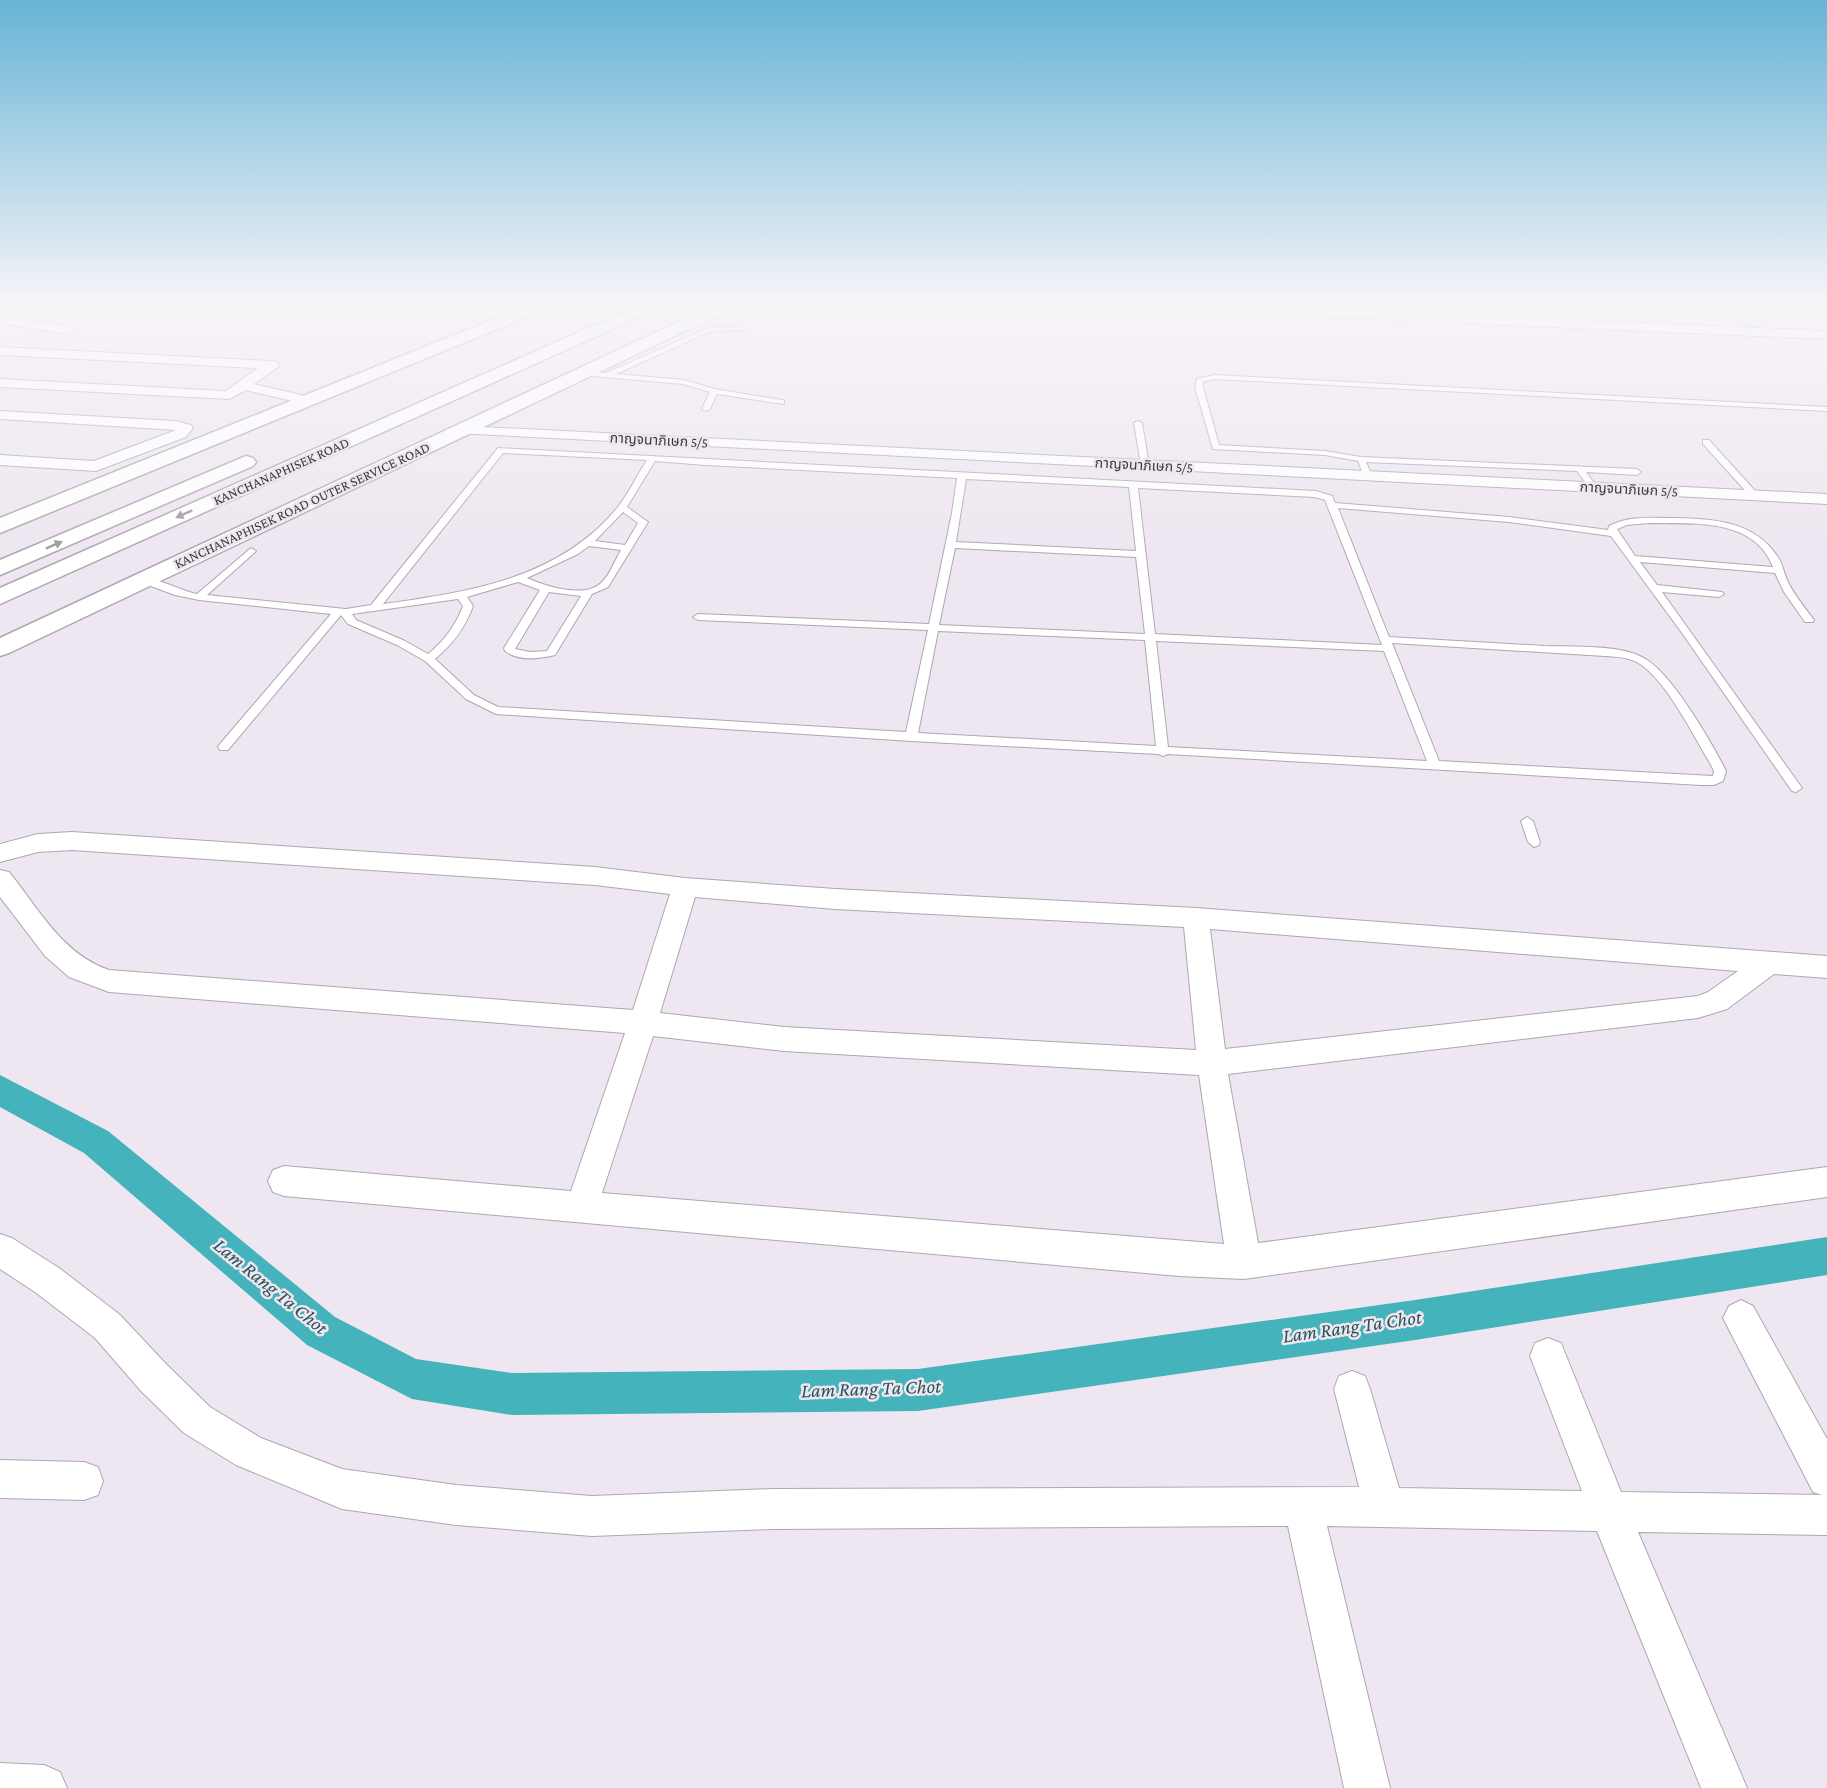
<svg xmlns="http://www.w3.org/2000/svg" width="1827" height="1788" font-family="'Crimson Pro','Noto Sans Thai',serif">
<rect width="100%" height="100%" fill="#eee6f0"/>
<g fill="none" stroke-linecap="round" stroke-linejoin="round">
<path fill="#44b3bb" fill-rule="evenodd" d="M 0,1075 L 108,1131 L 335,1317 L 416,1359 L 512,1373 L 918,1369 L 1415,1300 L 1827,1237 L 1827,1275 L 1415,1340 L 918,1411 L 512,1415 L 412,1399 L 307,1345 L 84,1153 L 0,1107 Z"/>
<g stroke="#aea7b0" stroke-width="2">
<path id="service" d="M 744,327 L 746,330 L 711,331 L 616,374 L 684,380 L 715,389 L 781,400 L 784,400 L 784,404 L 717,394 L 710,409 L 706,411 L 702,409 L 710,392 L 683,384 L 580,375 L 576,373 L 580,371 L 606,373 L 708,328 Z
M 1214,375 L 1827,407 L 1827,411 L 1214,379 L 1203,382 L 1203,387 L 1219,445 L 1325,451 L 1361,457 L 1637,469 L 1641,472 L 1637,475 L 1586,472 L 1597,487 L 1593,490 L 1590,489 L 1577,471 L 1366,462 L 1372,476 L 1368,479 L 1364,476 L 1358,461 L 1325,455 L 1213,449 L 1195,387 L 1197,379 Z
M 1138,421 L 1142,423 L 1149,465 L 1145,468 L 1141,465 L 1134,423 Z
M 1703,440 L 1709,440 L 1757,493 L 1757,497 L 1751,497 L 1703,444 Z
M 498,448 L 1316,491 L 1332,496 L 1335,503 L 1509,517 L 1608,530 L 1609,526 C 1630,515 1653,518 1676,518 C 1715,519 1754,521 1778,557 C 1783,565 1784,574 1788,582 C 1795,596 1805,608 1814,620 L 1813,622 L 1805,622 L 1784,592 L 1775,573 L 1640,562 L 1657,585 L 1722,592 L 1724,594 L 1719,597 L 1662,592 L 1802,788 L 1796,792 L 1792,791 L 1682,633 L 1611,536 L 1509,522 L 1338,508 L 1389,637 C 1441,640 1493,643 1544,646 C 1573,647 1624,644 1647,660 C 1673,676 1712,743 1726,771 L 1723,781 L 1714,785 L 1701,785 L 1168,754 L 1163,756 L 1158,754 L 911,741 L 496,714 L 466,699 L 425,661 L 397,645 L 348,624 L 341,615 L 228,750 L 220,750 L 218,747 L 220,744 L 331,614 L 199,600 L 175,595 L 140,582 L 140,578 C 154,576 181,591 197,594 L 251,548 L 256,551 L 254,553 L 207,595 L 346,609 L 371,605 ZM 503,453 L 647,460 C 637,475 629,493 618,507 C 559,579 469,592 383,604 ZM 655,461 L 705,465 L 957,478 L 952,513 L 929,624 L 698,614 L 693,617 L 698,620 L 928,630 L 906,732 L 498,707 L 474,695 L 435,659 C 453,644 465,628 473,606 L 467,597 L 518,582 L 540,590 L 504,648 L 505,651 C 518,661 539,659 555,655 L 592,594 L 608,587 L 648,522 L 627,507 ZM 966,479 L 1129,487 L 1136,551 L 956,542 ZM 1138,488 L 1315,497 L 1325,500 L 1382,645 L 1155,634 ZM 623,512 L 638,523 L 625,545 L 595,541 ZM 1649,523 C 1691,524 1754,517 1773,567 L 1635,556 L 1617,529 L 1627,525 ZM 589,546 L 621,550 C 615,560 610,575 601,583 C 584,599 545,586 527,578 L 578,554 ZM 955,548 L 1136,557 L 1145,634 L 939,625 ZM 549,592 L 581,596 L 547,651 L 530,652 L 515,649 ZM 458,599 L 463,606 C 455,626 445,640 428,654 L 405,641 L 356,620 L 352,614 ZM 938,631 L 1145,640 L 1156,746 L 918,733 ZM 1156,641 L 1384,651 L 1427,761 L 1168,747 ZM 1392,643 L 1605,656 C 1617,657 1630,657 1640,664 C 1667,682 1693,735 1710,763 L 1714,771 L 1713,776 L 1439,761 Z
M 1527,817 L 1533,821 L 1540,842 L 1539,845 L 1534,847 L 1528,842 L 1521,821 Z"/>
</g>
<g stroke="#aea7b0" stroke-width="2">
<path id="minor" d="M 93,302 L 120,302 L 127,306 L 121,310 L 95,305 Z
M 1068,302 L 1161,302 L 1827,331 L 1827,339 L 1074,306 Z
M 1686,302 L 1827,303 L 1827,311 L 1692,306 Z
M 0,315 L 68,326 L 74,330 L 68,334 L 0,323 Z
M 0,347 L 272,361 L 277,362 L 279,365 L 277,368 L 254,384 L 314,398 L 316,401 L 309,405 L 246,390 L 229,399 L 0,387 L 0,379 L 226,391 L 258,368 L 0,355 Z
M 0,411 L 175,421 L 191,425 L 193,428 L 186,437 L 96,471 L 0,465 L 0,455 L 94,461 L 176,430 L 0,419 Z
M 461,426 L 1827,494 L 1827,504 L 456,433 L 454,430 Z
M 72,832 L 595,867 L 685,878 L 835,889 L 1196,908 L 1827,956 L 1827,978 L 1774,974 L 1727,1009 L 1698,1018 L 1228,1074 L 1258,1243 L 1827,1167 L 1827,1197 L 1244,1279 L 1179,1276 L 284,1196 L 273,1192 L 268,1181 L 273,1170 L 284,1166 L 571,1191 L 625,1033 L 109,992 L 69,977 L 45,956 L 0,897 L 0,870 L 9,872 C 39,909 62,954 109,970 L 633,1010 L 670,894 L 595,885 L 72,850 L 38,852 L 0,862 L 0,844 L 38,834 ZM 695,897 L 835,909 L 1184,927 L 1196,1050 L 784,1027 L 660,1013 ZM 1210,929 L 1738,971 L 1708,992 L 1698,996 L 1225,1049 ZM 653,1036 L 784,1051 L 1199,1075 L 1224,1244 L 602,1193 Z
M 0,1234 L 12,1238 L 59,1268 L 119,1314 L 167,1365 L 210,1407 L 261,1438 L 342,1469 L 456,1485 L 592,1496 L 773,1489 L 1359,1487 L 1334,1389 L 1339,1376 L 1352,1371 L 1365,1376 L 1370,1389 L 1399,1488 L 1582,1491 L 1530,1356 L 1535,1343 L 1548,1338 L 1561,1343 L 1621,1492 L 1822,1495 L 1813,1492 L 1723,1318 L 1729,1306 L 1741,1300 L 1753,1306 L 1827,1439 L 1827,1535 L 1638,1532 L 1747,1788 L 1701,1788 L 1597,1531 L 1327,1526 L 1390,1788 L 1344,1788 L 1288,1526 L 773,1529 L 592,1536 L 456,1525 L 342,1509 L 236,1465 L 184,1433 L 141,1391 L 95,1338 L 35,1292 L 0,1269 Z
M 0,1460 L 84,1462 L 98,1467 L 103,1481 L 98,1495 L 84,1500 L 0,1498 Z
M 0,1763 L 44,1765 L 60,1772 L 67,1788 L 0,1788 Z"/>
</g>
<g stroke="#aea7b0" stroke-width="3">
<path id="secondary" d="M 536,302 L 558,302 L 556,305 L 0,533 L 0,518 Z
M 721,302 L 742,302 L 740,305 L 9,653 L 0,656 L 0,638 Z"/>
</g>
<g stroke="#aea7b0" stroke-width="3">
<path id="motorway" d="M 647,302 L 668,302 L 666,305 L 0,604 L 0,588 Z
M 246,456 L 253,458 L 256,462 L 253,466 L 0,575 L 0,560 Z"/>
</g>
<use href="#service" fill="#fff" fill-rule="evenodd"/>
<use href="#minor" fill="#fff" fill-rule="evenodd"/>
<use href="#secondary" fill="#fff" fill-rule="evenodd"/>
<use href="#motorway" fill="#fff" fill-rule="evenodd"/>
</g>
<defs><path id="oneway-solid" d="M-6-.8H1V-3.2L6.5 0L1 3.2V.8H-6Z" transform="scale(1.5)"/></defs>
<g fill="#9d9c9e">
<use href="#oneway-solid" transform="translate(184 514) rotate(156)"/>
<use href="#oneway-solid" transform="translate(54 545) rotate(-23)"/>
</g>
<linearGradient id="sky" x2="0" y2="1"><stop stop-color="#66b4d6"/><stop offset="0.55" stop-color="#f7f4f8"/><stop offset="1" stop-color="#f7f4f8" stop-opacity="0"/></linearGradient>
<rect width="1827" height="552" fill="url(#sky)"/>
<g text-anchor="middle" stroke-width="5" stroke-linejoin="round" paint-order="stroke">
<g font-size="14" fill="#3b383c" stroke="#eee6f0">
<text transform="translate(659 440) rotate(3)" y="5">กาญจนาภิเษก 5/5</text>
<text transform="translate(1144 465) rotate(3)" y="5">กาญจนาภิเษก 5/5</text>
<text transform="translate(281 471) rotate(-24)" y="5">KANCHANAPHISEK ROAD</text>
<text transform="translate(1629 489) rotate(3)" y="5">กาญจนาภิเษก 5/5</text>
<text transform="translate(302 505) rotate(-25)" y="5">KANCHANAPHISEK ROAD OUTER SERVICE ROAD</text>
</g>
<g font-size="20" font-style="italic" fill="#255558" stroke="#eee6f0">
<text transform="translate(271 1286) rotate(39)" y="7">Lam Rang Ta Chot</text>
<text transform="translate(1352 1326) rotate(-8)" y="7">Lam Rang Ta Chot</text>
<text transform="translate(871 1388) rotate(-2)" y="7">Lam Rang Ta Chot</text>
</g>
</g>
</svg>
